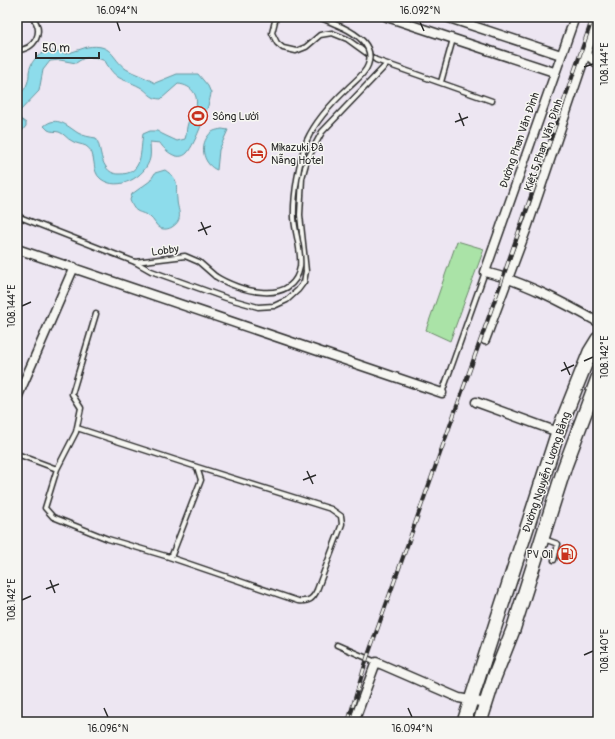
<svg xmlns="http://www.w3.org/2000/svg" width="615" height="739" font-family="Pangolin,sans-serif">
<rect width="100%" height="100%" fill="#ede6f2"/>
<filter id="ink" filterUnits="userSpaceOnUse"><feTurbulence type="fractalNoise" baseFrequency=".025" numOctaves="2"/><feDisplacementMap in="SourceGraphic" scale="8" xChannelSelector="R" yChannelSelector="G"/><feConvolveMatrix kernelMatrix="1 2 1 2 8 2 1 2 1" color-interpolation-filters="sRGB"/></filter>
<g filter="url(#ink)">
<path fill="#aae3a7" stroke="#6a8769" d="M 457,241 L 484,249 L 450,341 L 426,330 Z"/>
<path fill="#8ddceb" stroke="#66959e" d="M 87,47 C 113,43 111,58 126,69 C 134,74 146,77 155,83 L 177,74 L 198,74 L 208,86 L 211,93 C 210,104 195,145 187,153 C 178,162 165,151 160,143 L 150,142 C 150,147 151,153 150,158 C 146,177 118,192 101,179 C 90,171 98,153 86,146 C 82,144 76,144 72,141 C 67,139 65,134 59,132 C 55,131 51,132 48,130 L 44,126 C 57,115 67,126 78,133 C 83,136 90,137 96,138 C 101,147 100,159 106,167 C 109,172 114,174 119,174 C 144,175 140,150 143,134 L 150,131 L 157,131 C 163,135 171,138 177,141 L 185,139 C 187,134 186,128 188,123 C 189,119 192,115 194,112 C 201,98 193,85 178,84 L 161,99 C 150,99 148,91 140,87 C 121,77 117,82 105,61 C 93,56 87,55 76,63 L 60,60 L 50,61 L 43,70 L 39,91 L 17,114 L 19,118 L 26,123 L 26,126 L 22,131 L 17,130 L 17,96 C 22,92 25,90 27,84 C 29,79 29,76 29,72 C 32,53 51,47 66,54 Z
M 222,129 L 228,130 L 219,150 L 217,170 C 204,165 199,147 208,136 C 211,131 216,130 222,129 Z
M 165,170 C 181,181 175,184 177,199 C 177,210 185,219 172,227 C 169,229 164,230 160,228 C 156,226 154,220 150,217 C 140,210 135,215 130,200 L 132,194 L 150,181 L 155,173 Z"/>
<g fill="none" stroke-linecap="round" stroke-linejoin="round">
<g stroke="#2b2b2b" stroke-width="7">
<path id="service" d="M 276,17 L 272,33 L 277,43 L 283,48 L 296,51 L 306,47 L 320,35 L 332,33 L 347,39 L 376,60 L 492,101
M 319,17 L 342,27
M 17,50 C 35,50 45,31 32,17
M 441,82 L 453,39
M 17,216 L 135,262 L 151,271 L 226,298 L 258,307 L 274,306 L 287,300 L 298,290 L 304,282 L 306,271 L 300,215 L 302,178 L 307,160 L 322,132 L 387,64
M 135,262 L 185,256 L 199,262 L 215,276
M 442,393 L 485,272
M 17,454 L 57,469 L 76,432 L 81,408 L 72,394 L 96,314
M 57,469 L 45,508 L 53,517 L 108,539 L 169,557 L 172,555 L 201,480 L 197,467 L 77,428
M 544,539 L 558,544 L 554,560
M 169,557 L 298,601 C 309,602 313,599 317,590 L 342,524 L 341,516 L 331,509 L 197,467
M 337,645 L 376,662"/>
</g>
<g stroke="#2b2b2b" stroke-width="11">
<path id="minor" d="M 387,17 L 554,72
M 446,17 L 561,55
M 575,17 L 485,272 C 525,282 562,302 598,322
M 585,53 L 598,64
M 17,249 L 442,393
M 485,340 L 528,225 L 598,18
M 17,398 L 74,267
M 476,402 L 558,432
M 354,722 L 376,662 L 459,698 L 486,703"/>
</g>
<g stroke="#2b2b2b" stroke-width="16">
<path id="trunk" d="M 464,722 L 558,432 L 590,352 L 598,339
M 480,722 L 494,678 L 513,630 L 565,466 L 598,378"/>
</g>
<path stroke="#2b2b2b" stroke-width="1.5" stroke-dasharray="1 3" stroke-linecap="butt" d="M 593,722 L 598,714"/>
<use href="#service" stroke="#f6f6f2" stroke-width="4"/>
<use href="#minor" stroke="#f6f6f2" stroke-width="8"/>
<use href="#trunk" stroke="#f6f6f2" stroke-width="13"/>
<g stroke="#2b2b2b" stroke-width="4">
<path id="rail" d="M 348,722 L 367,658 L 503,277 L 593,17"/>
</g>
<use href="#rail" stroke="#f6f6f2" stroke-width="2.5" stroke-dasharray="8" stroke-linecap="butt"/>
<g stroke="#2b2b2b" stroke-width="7" stroke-linecap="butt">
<path id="service-bridge" d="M 215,276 C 238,291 293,307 300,267 C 302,251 295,234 294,218 C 293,196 299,161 307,140 C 316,120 332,103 348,88 C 355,81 365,74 368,65 C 375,46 357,34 342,27"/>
</g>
<use href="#service-bridge" stroke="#f6f6f2" stroke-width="4"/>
</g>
</g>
<path fill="none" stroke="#2b2b2b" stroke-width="1.5" d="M 117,22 L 120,31M 420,22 L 424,31M 584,67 L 593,64M 459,113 L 464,126M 455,122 L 468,117M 201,222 L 207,235M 198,231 L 211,226M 22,306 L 31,302M 584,361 L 593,357M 564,362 L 570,375M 561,371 L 574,365M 307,471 L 313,484M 303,480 L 316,475M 50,580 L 55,593M 46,589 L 59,584M 22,600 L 31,596M 584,655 L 593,651M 104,708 L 108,717M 408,708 L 412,717"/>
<defs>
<g id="stadium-ring" transform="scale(1)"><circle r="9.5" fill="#f6f6f2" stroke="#c8321e" stroke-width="1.5"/><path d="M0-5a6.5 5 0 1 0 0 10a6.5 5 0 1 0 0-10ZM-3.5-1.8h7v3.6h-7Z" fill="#c8321e"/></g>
<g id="hotel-ring" transform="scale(1)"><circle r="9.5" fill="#f6f6f2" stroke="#c8321e" stroke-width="1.5"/><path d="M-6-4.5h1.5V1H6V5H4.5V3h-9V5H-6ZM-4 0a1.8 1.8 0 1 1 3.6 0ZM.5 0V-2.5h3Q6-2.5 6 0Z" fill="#c8321e"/></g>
<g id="fuel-ring" transform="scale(1)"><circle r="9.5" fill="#f6f6f2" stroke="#c8321e" stroke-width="1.5"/><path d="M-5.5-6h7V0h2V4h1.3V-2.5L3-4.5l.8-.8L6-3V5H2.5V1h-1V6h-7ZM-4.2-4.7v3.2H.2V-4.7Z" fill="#c8321e"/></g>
</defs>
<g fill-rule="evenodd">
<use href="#stadium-ring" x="198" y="116"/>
<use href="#hotel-ring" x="257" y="153"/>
<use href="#fuel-ring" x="567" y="554"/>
</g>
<g text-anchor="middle" stroke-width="3" stroke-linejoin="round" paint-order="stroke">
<g font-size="11" fill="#2b2b2b" stroke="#f6f6f2" text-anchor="start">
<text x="212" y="120">Sông Lười</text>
<text x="271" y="151">Mikazuki Đà<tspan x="271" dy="13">Nẵng Hotel</tspan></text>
<text x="553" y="558" text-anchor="end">PV Oil</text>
</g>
<g font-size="11" fill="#2b2b2b" stroke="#f6f6f2">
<text transform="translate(519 140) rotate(-71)" y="4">Đường Phan Văn Đình</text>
<text transform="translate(543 145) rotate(-71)" y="4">Kiệt 5 Phan Văn Đình</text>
<text transform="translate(165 250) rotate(-7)" y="4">Lobby</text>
<text transform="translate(546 472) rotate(-71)" y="4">Đường Nguyễn Lương Bằng</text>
</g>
</g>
<rect width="615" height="739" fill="none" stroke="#f6f6f2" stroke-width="44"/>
<path d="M36 52v6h63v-6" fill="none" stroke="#2b2b2b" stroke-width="2"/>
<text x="42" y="52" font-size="12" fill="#2b2b2b" stroke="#f6f6f2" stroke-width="3" paint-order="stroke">50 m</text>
<rect x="22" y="22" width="571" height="695" fill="none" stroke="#2b2b2b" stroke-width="1.5"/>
<g font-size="10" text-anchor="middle" fill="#2b2b2b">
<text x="117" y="14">16.094°N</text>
<text x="420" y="14">16.092°N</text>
<text transform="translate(604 64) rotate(-90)" y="4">108.144°E</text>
<text transform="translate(11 306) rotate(-90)" y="4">108.144°E</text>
<text transform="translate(604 357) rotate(-90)" y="4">108.142°E</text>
<text transform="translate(11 600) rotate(-90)" y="4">108.142°E</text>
<text transform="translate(604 651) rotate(-90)" y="4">108.140°E</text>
<text x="108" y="732">16.096°N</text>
<text x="412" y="732">16.094°N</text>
</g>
</svg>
